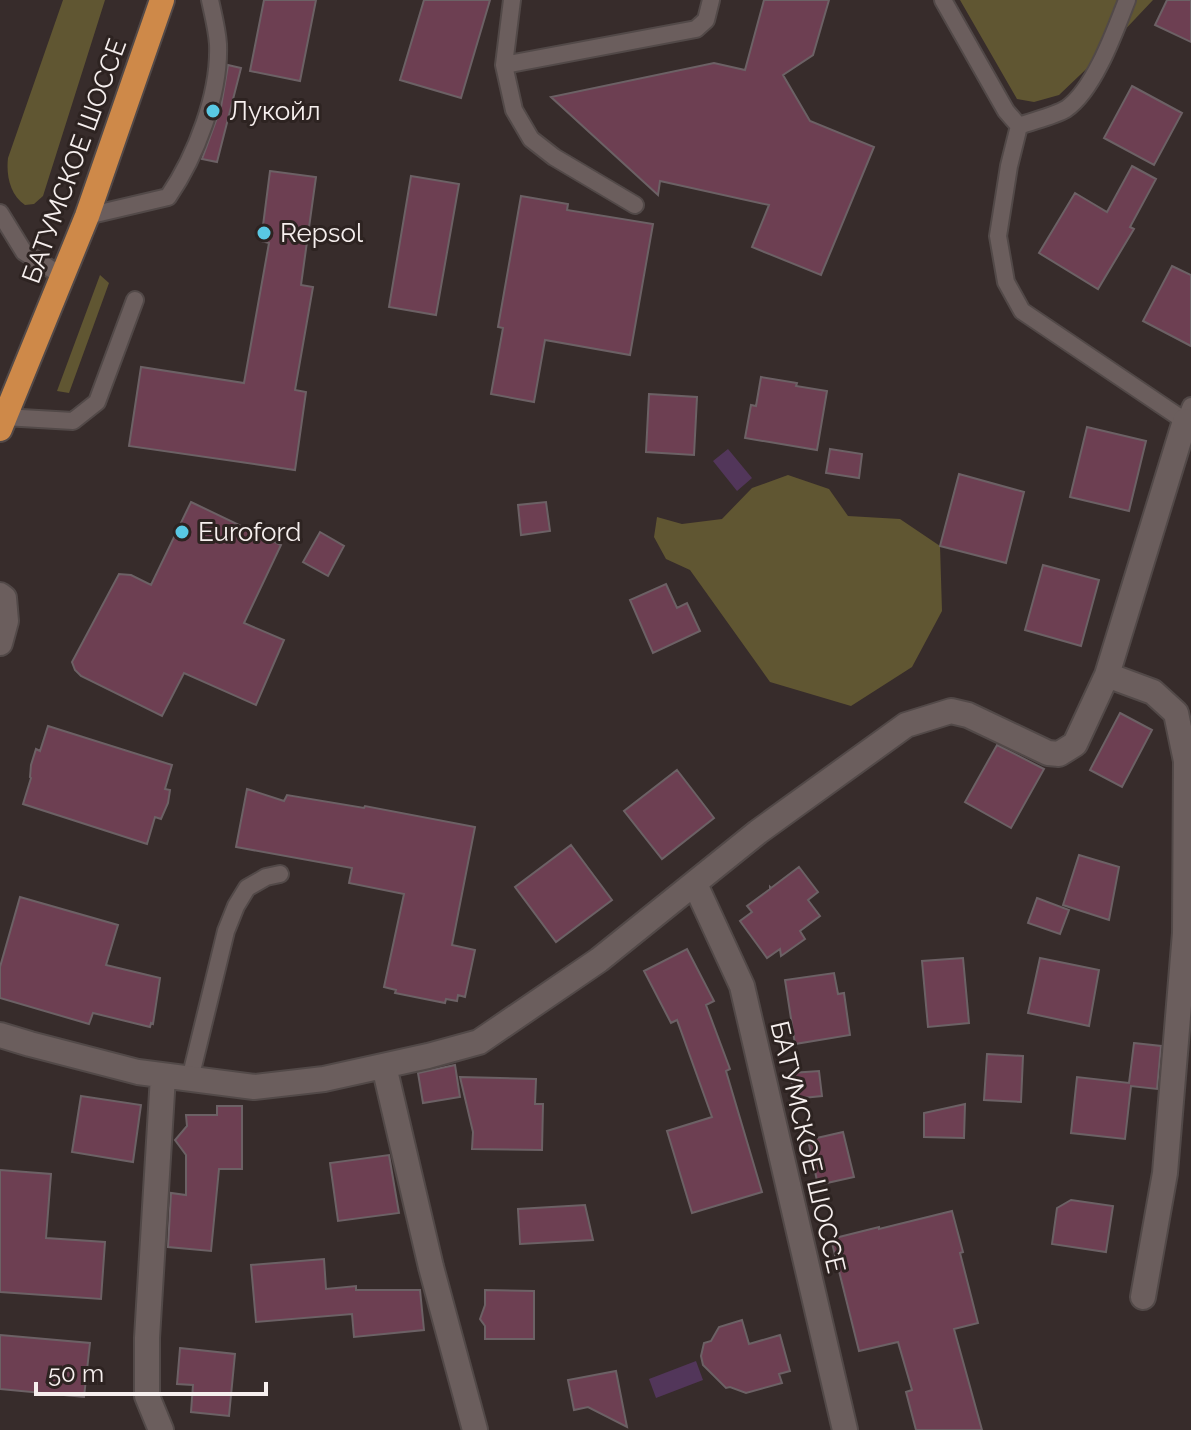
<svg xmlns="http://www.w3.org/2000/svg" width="1191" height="1430" font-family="Raleway,sans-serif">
<rect width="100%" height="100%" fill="#372c2b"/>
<path fill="#605632" d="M 63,0 L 105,0 L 43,196 L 34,204 L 25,205 C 10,195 6,175 8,158 Z
M 960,0 L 1153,0 L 1101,55 L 1059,95 L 1034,102 L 1017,99 Z
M 100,275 L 109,283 L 69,393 L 57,391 Z
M 788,475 L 829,489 L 848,516 L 900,519 L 940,546 L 942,611 L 912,667 L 851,706 L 770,682 L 690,570 L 666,559 L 654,537 L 657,517 L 682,524 L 722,519 L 752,488 Z"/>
<path fill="#52365a" d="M 728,449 L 752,478 L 737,491 L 713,461 Z
M 696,1361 L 703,1380 L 656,1398 L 649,1379 Z"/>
<path fill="#6d3f52" stroke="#6c6165" stroke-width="2" d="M 264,0 L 316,0 L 300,81 L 250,71 Z
M 424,0 L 490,0 L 461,98 L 400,80 Z
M 764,0 L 829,0 L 813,55 L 783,75 L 810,121 L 874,147 L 821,275 L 752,247 L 769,205 L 660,181 L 658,195 L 551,97 L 714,63 L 745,70 Z
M 1167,0 L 1191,0 L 1191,42 L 1155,25 Z
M 228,65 L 241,68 L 217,162 L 202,159 L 221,107 Z
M 1132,86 L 1182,113 L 1154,165 L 1104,138 Z
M 1132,166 L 1156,179 L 1130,227 L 1134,229 L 1098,289 L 1039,253 L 1075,193 L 1107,212 Z
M 270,171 L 316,177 L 301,285 L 313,287 L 295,390 L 306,392 L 295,470 L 129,446 L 141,367 L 244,383 L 269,243 L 261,241 Z
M 411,176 L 459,184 L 436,315 L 389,307 Z
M 521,196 L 568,204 L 567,210 L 653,224 L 630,355 L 545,340 L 534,402 L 491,394 L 503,328 L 498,327 Z
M 1172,266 L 1191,275 L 1191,346 L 1143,321 Z
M 761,377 L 797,383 L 796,386 L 827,391 L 817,450 L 745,438 L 751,405 L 756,406 Z
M 649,394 L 697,397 L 694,455 L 646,452 Z
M 1087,427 L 1146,441 L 1129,511 L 1070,497 Z
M 830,449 L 862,454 L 859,478 L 826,473 Z
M 959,474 L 1024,492 L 1006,563 L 940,546 Z
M 191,502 L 281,545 L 244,623 L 284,640 L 256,705 L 184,673 L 162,716 L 81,676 L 75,670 L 72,662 L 119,574 L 131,575 L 151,585 Z
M 546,502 L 550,531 L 521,535 L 518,505 Z
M 320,532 L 344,546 L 328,576 L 303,562 Z
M 1043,565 L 1099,580 L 1081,646 L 1025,630 Z
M 666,584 L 677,608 L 687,603 L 700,631 L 653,653 L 630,600 Z
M 1120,713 L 1152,730 L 1122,787 L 1090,770 Z
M 48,726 L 172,765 L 165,789 L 170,790 L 168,803 L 161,819 L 155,817 L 147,844 L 23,804 L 31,778 L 30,777 L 31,765 L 36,749 L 40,751 Z
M 997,745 L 1044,769 L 1011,828 L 965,802 Z
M 677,770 L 714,818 L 662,859 L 624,811 Z
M 247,789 L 284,801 L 287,795 L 364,808 L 365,806 L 475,827 L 452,945 L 475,950 L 465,997 L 458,995 L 457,1001 L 446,999 L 445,1003 L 395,993 L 396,990 L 384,987 L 404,894 L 349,883 L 352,868 L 236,847 Z
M 571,845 L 612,900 L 556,942 L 515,887 Z
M 1079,855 L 1119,867 L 1109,920 L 1063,905 Z
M 799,867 L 818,892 L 808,900 L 820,916 L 800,931 L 805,939 L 781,956 L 780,949 L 767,958 L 740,921 L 752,912 L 747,906 L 770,889 L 770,887 L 771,888 Z
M 20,897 L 118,925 L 106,965 L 160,978 L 153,1024 L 151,1023 L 150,1027 L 93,1013 L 89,1024 L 0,998 L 0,967 Z
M 1037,898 L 1069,910 L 1060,934 L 1028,923 Z
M 687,949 L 714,1001 L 706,1005 L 730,1069 L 726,1071 L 762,1192 L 692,1213 L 667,1131 L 712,1117 L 677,1020 L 671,1023 L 644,971 Z
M 963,958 L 969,1023 L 928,1027 L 922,961 Z
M 1040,958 L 1099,970 L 1089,1026 L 1028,1013 Z
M 834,973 L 838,994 L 844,993 L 850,1035 L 795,1044 L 785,980 Z
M 1134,1043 L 1161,1046 L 1157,1089 L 1131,1086 L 1125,1139 L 1071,1133 L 1077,1077 L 1129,1083 Z
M 987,1054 L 1023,1056 L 1021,1102 L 984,1100 Z
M 455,1065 L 460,1097 L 423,1103 L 418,1073 Z
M 819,1071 L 822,1096 L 793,1099 L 791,1073 Z
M 460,1077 L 536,1079 L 535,1104 L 543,1104 L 542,1150 L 472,1149 L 473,1132 Z
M 81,1096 L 141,1105 L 133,1162 L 72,1152 Z
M 965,1104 L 964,1138 L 924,1137 L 924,1113 Z
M 217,1106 L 242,1106 L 242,1169 L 219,1169 L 211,1251 L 168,1247 L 171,1193 L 186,1195 L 186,1155 L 175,1140 L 187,1126 L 186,1115 L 217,1115 Z
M 843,1132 L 854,1177 L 818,1185 L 808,1140 Z
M 389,1155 L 399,1213 L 338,1221 L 330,1163 Z
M 0,1170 L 51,1174 L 46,1238 L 105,1242 L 101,1299 L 0,1292 Z
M 1071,1200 L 1113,1206 L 1106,1252 L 1052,1244 L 1057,1208 Z
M 585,1205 L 593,1240 L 520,1244 L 518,1209 Z
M 952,1211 L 963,1252 L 960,1253 L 978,1323 L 954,1329 L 982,1430 L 916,1430 L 906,1392 L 912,1390 L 898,1342 L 859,1351 L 831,1239 L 879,1227 L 879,1229 Z
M 324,1259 L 326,1289 L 356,1286 L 356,1290 L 420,1290 L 424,1330 L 354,1337 L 352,1314 L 256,1322 L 251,1265 Z
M 485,1290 L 534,1291 L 534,1339 L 485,1339 L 485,1326 L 480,1319 L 485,1305 Z
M 742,1320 L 749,1344 L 780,1335 L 790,1371 L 779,1374 L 782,1383 L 746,1393 L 730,1387 L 726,1388 L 703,1365 L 701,1356 L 704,1343 L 711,1341 L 719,1327 Z
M 0,1335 L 90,1343 L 84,1397 L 0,1389 Z
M 180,1348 L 235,1354 L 229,1416 L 191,1412 L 193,1385 L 177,1384 Z
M 616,1371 L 627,1427 L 588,1407 L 574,1410 L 568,1380 Z"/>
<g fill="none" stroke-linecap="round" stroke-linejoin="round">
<g stroke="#524948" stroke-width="20">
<path id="service" d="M 512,0 L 504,65 L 514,110 L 531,139 L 554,157 L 635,205
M 943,0 L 1006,111 L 1019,126 C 1032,121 1054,116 1066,109 C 1094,90 1115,31 1127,0
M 504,65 L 696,29 L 706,20 L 711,0
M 1019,126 L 1009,166 L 998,236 L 1006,282 L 1022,311 L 1185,421 L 1191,406
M 0,213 L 24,252 L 62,276
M 87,216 L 168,197 C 196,156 220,94 218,44 C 217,29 213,14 210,0
M 4,417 L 73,421 L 97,402 L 135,300
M 190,1079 L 226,931 L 236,906 L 247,888 L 266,877 L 280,874"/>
</g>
<g stroke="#524948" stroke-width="28">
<path id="minor" d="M 0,595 L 4,598 L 6,621 L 0,643
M 1107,675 L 1153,692 L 1176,713 L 1186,761 L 1185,933 L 1165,1173 L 1143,1297
M 695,884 L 742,986 L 845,1430
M 0,1035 L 30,1044 L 138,1072 L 254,1087 L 324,1079 L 428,1056 L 479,1042 L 599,960 L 758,832 L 906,725 L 951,711 L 968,715 L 1048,753 L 1059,754 L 1075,744 L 1107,675 L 1185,421
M 384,1066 L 431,1267 L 475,1430
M 161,1430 L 147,1396 L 147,1338 L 163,1076"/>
</g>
<g stroke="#524948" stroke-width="28">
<path id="trunk" d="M 0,429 L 87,216 L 162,0"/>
</g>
<use href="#service" stroke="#6b5e5d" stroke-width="16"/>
<use href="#minor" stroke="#6b5e5d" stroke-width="24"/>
<use href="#trunk" stroke="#ce8949" stroke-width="24"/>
</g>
<g fill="#59c8e4" stroke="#2d2321" stroke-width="3">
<circle cx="213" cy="111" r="8"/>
<circle cx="264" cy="233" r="8"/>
<circle cx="182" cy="532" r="8"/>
</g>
<g text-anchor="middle" stroke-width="6" stroke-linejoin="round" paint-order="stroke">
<g font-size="26" fill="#f6efee" stroke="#2d2321" text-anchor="start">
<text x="229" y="120">Лукойл</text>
<text x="280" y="242">Repsol</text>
<text x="198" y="541">Euroford</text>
</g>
<g font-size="26" fill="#f6efee" stroke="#2d2321">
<text transform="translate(74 161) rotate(-70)" y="9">БАТУМСКОЕ ШОССЕ</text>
<text transform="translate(808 1147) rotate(77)" y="9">БАТУМСКОЕ ШОССЕ</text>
</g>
</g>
<path d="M36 1382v12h230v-12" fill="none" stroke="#f6efee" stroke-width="4"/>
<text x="48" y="1382" font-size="24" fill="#f6efee" stroke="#2d2321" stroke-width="6" paint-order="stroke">50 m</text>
</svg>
